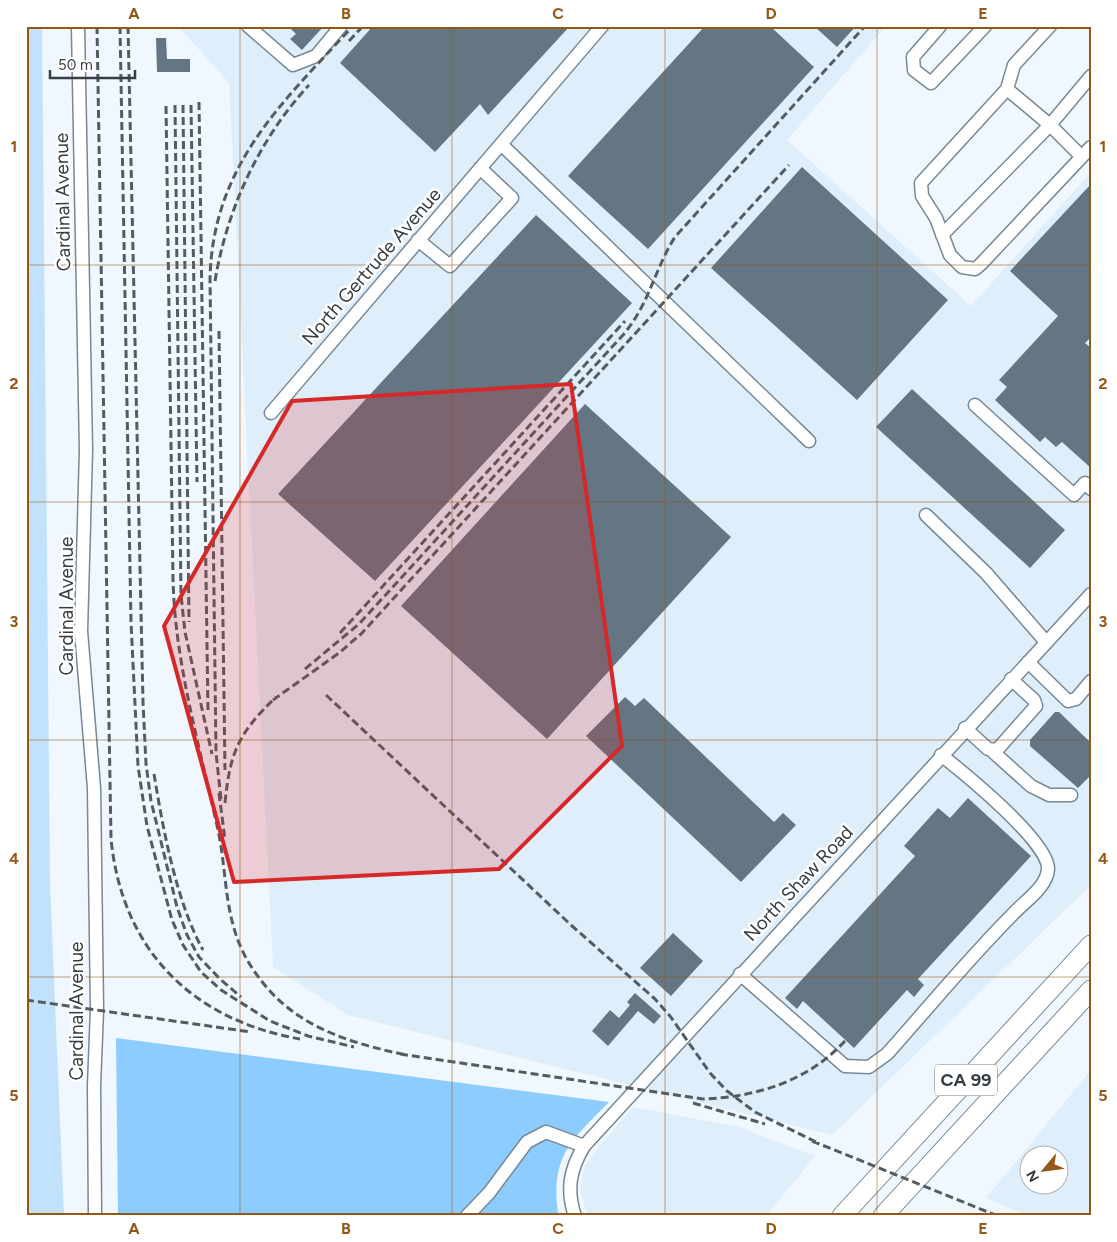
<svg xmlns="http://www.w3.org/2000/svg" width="1117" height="1242" font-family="Figtree,sans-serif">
<rect width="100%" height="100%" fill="#f0f7fe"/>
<path fill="#dfeefb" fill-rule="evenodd" d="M 178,26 L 886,26 L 787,140 L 971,306 L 1091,172 L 1091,885 L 832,1135 L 348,1015 L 273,967 L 229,83 Z
M 1091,1070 L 1091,1216 L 1029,1216 L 986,1198 ZM 1030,1154 L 1060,1154 L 1060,1184 L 1030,1184 Z
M 633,1107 L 739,1127 L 815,1156 L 766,1216 L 588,1216 L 580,1191 L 584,1168 L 595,1151 Z"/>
<path fill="#8dccfe" d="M 116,1038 L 609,1102 C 572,1140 550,1156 558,1213 L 555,1216 L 118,1216 Z"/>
<path fill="#c2e2fc" d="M 26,26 L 42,26 L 50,883 L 64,1216 L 26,1216 Z"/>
<path fill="#647583" d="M 288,26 L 324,26 L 302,50 L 290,39 L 296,34 Z
M 373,26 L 570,26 L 488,115 L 480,104 L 435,152 L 340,63 Z
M 705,26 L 770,26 L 814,67 L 648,249 L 568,176 Z
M 814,26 L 856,26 L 837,47 Z
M 156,38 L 166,38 L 167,59 L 190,59 L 190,72 L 157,72 Z
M 802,167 L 948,300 L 857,400 L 711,268 Z
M 1091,184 L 1091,337 L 1085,343 L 1091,348 L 1091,468 L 1062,442 L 1056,447 L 1045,437 L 1040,442 L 995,400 L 1007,387 L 999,380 L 1058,316 L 1010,271 Z
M 536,215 L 632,303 L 375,581 L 278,494 Z
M 912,389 L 1065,530 L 1030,568 L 876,427 Z
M 585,404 L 731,537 L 547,739 L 401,606 Z
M 625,697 L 635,706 L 644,698 L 774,822 L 783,813 L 796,825 L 741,882 L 586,736 Z
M 1055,712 L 1059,712 L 1091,743 L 1091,775 L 1078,788 L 1030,746 L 1030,740 Z
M 968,798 L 1031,856 L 918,979 L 924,985 L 914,997 L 907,990 L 854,1048 L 803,1001 L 797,1009 L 785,998 L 915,856 L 904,846 L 938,808 L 950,818 Z
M 673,933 L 703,961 L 671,996 L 640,968 Z
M 635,993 L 661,1016 L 654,1024 L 638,1011 L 608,1046 L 592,1031 L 610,1010 L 619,1018 L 630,1005 L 627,1002 Z"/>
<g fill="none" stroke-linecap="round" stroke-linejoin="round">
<g stroke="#778897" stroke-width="15">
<path id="minor" d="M 78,26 L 86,450 L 81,631 L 94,788 L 97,1010 L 94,1086 L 95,1216
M 248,26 L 293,65 L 316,56 L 341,26
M 940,26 L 913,57 L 914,70 L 931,83 L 985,26
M 1050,26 L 1014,65 L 1007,89 L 1050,125 L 1081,156
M 1007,89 L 921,183 L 922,196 L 936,218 L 950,255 L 962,267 L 975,269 L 981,264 L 1091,147
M 501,144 L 809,441
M 942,235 L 1050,125 L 1091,76
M 418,240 L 450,266 L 512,198 L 480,168
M 975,405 L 1074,495 L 1085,483 L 1091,489
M 271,413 L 602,26
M 926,515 L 986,573 L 1046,642
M 1028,662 L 1068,701 L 1076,699 L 1091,681
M 965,728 L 988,749 L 997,750 L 1036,706 L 1034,700 L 1011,679
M 991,750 L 1031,786 L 1049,795 L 1071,795
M 740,974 L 845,1066 L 869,1067 L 887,1054 C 929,1007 969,958 1014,913 C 1025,901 1047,887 1048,869 C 1049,842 964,773 941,755
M 467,1216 L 489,1193 L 527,1142 L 546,1132 L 584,1146
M 575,1216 C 566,1190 570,1169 584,1146 L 1091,594"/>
</g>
<g stroke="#778897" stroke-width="21">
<path id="highway" d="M 842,1216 L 1091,945
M 883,1216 L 1091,990"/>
</g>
<use href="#minor" stroke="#fff" stroke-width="12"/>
<use href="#highway" stroke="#fff" stroke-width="19"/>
<path stroke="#545c62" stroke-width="3" stroke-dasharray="8 4" stroke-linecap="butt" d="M 97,26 L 111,839 C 122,950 192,1020 300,1039
M 120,26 L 131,622 L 138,766 L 147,826 L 172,920 L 183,945 L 201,972 L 221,990 L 270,1021 L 308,1036 L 354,1047
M 128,26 L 143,702 L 146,764 L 151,801 L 177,907 L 187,935 L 199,957 L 219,978 L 241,997
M 349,41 L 363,26
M 199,102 L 208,712
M 175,105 L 181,595 L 185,632 L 212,754
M 183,105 L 189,622
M 191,105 L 197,482
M 166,106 L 173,579 C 175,666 201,750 219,835 C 225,865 225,898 234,928 C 240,951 253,972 269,990 C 305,1030 355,1044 406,1055
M 215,281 C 227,209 259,139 309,85
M 219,331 L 225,770
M 340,633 L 625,321
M 305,669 L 359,624 L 623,335 C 650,303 654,270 675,237 L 865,26
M 326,695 L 571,925 L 655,999 L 670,1016 L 710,1073 L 727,1091 L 755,1112 L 818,1143
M 273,700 L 339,653 L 361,634 L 789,165
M 154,774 C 163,829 176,901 203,950
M 219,793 L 225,840
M 221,799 L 216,753 L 210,278 C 213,165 282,103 353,26
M 225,803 C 230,751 239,733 276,697
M 26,1000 L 251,1032
M 400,1054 L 703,1099 C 757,1097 808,1081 845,1041
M 693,1103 L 765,1124
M 812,1141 L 998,1216"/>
</g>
<path fill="#d62828" fill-opacity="0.2" stroke="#d62828" stroke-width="4" stroke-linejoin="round" d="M 571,384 L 622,746 L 499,869 L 234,882 L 164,626 L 292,401 Z"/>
<path fill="none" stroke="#935816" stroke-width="1" stroke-opacity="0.55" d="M 240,26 L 240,1216M 452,26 L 452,1216M 665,26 L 665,1216M 877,26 L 877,1216M 26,265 L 1091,265M 26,502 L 1091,502M 26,740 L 1091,740M 26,977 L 1091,977"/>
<g text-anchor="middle" stroke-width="5" stroke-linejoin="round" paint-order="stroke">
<rect fill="#fff" stroke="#72787c" stroke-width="1" x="935" y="1064.5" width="62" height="31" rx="4"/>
<g font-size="18" font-weight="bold" fill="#363e44">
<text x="966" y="1086">CA 99</text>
</g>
<g font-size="19" fill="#363e44" stroke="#fff">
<text transform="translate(62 202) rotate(-91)" y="7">Cardinal Avenue</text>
<text transform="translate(371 266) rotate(-49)" y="7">North Gertrude Avenue</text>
<text transform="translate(66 606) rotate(-90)" y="7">Cardinal Avenue</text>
<text transform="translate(798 883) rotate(-47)" y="7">North Shaw Road</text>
<text transform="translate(76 1011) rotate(-90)" y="7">Cardinal Avenue</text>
</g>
</g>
<rect width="1117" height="1242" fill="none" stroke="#ffffff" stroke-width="55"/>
<g transform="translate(1044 1170) rotate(241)"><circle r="24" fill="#ffffff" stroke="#afb2b4"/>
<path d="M0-4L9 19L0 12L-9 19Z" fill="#935816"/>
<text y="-8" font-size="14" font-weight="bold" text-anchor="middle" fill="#363e44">N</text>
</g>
<path d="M50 70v8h85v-8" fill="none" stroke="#363e44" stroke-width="2.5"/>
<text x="58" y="70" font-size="15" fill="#363e44" stroke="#ffffff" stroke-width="4" paint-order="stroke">50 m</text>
<rect x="28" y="28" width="1062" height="1186" fill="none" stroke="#935816" stroke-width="2"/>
<g font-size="16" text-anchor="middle" font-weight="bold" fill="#935816">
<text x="134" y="19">A</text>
<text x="346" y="19">B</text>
<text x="558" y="19">C</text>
<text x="771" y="19">D</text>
<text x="983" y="19">E</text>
<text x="14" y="152">1</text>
<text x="1103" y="152">1</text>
<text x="14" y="389">2</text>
<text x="1103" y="389">2</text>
<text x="14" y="627">3</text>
<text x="1103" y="627">3</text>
<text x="14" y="864">4</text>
<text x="1103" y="864">4</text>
<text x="14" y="1101">5</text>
<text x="1103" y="1101">5</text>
<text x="134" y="1234">A</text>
<text x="346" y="1234">B</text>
<text x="558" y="1234">C</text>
<text x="771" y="1234">D</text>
<text x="983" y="1234">E</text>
</g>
</svg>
